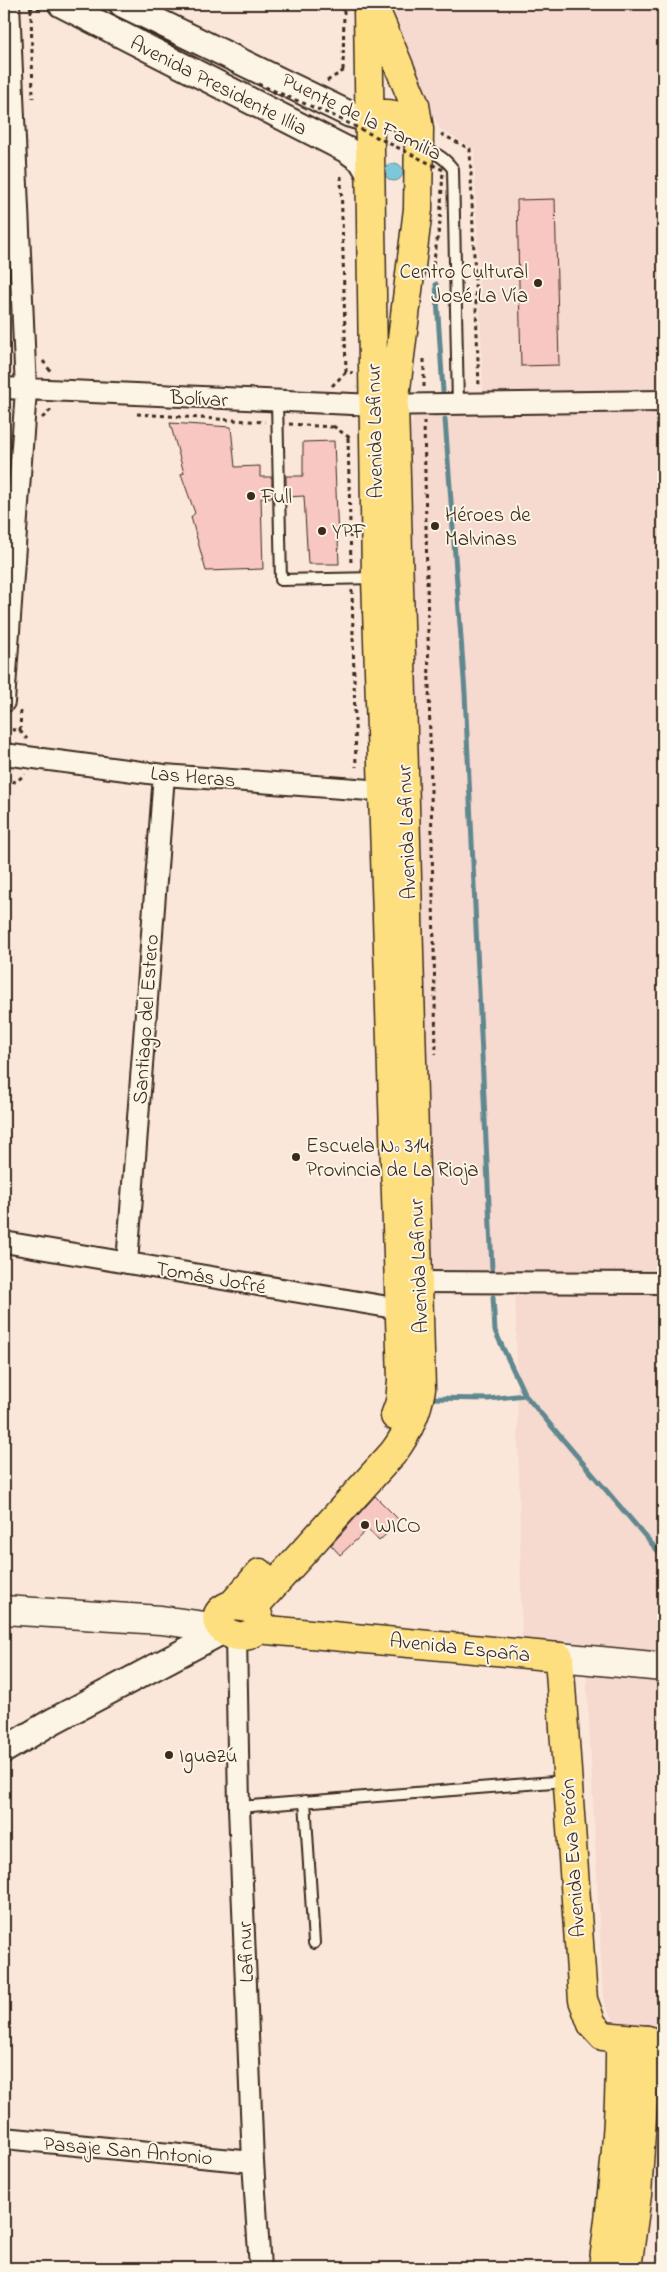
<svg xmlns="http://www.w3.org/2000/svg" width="667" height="2272" font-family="'Indie Flower',sans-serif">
<rect width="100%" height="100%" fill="#fbe7da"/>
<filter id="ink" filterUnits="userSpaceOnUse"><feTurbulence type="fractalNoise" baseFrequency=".02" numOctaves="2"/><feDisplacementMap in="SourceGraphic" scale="10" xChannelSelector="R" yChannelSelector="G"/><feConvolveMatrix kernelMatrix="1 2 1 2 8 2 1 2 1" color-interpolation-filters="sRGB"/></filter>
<g filter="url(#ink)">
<path fill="#f6d9cf" d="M 395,4 L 663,4 L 663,2034 L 623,2027 L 613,2019 L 606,2008 L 603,1996 L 585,1645 L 522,1640 L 515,1276 L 436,1273 L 432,1263 L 410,426 L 414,417 L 484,414 L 474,149 L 440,129 L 396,39 Z"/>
<path fill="#7bc7da" stroke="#61888f" d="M385 172a9 9 0 1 1 18 0a9 9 0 1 1-18 0Z"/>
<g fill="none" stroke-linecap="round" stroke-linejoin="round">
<path stroke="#61888f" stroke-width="5" d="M 436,284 L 443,391
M 445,419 L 465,693 L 492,1269
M 493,1297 L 495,1331 L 525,1395 L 663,1557
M 427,1398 L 488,1399 L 525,1395"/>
</g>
<path fill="#f8c7c2" stroke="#3b2a1e" d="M 555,199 L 559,365 L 521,366 L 517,200 Z
M 170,423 L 231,427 L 235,467 L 260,466 L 260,477 L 272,477 L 272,497 L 261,498 L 263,569 L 206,571 L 191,517 L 195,513 L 181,474 L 184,473 Z
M 334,441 L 339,564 L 308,564 L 304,496 L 286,497 L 286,476 L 303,476 L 303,442 Z
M 375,1496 L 400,1521 L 379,1541 L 368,1529 L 340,1555 L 331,1545 Z"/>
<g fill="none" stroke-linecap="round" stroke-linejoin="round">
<g stroke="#3b2a1e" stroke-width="14">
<path id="service" d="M 419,149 C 435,152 443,156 453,169 L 458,404
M 277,402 L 281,580 L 375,578
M 305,1801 L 314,1943
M 239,1807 L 566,1781"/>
</g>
<g stroke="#3b2a1e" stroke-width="24">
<path id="minor" d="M 4,388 L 374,405 L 663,401
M 4,702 L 26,390 L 9,4
M 4,754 L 164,775 L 383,791
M 4,1242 L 400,1309 L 414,1310
M 127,1263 L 164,775
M 419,1282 L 663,1283
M 236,1635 L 239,1807 L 253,2162 L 260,2268
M 4,2138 L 253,2162"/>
</g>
<g stroke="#3b2a1e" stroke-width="29">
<path id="tertiary" d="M 61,4 L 347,150 L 362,161 L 370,175
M 122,4 L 349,114 L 363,118 L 371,116
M 4,1750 L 53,1721 L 223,1631"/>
</g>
<g stroke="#3b2a1e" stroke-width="31">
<path id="secondary" d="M 4,1610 L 161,1620 L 220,1628
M 559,1657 L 663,1667
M 647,2040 L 663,2048"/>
</g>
<g stroke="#3b2a1e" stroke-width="31">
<path id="primary" d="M 368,8 L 376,578 L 402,1380 L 400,1402 L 395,1416
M 371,116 C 394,110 414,118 419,143
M 228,1606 C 244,1604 268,1610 256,1631 C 235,1648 199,1619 228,1606 Z
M 231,1606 L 260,1573
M 252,1609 L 393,1453 C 408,1433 417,1413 421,1389 L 394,405 L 418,209 L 419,129 L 415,105 L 373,4
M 257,1629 L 559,1657 L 583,2000 L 592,2024 L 603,2036 L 647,2040 L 637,2195 L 627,2268
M 603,2268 C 613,2192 621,2116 620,2039"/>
</g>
<path stroke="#3b2a1e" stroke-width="3" stroke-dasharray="4 4" stroke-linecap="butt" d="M 334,4 L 345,11
M 29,8 L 43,9
M 31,9 L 33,98
M 343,70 L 344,11
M 327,81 L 343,71 L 347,71
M 441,134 L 470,149 L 479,387
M 341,176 L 346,372
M 43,361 L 51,372
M 332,386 L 346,372 L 353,373
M 424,387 L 424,358
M 137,414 L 265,422
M 42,418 L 53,408
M 424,421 L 436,1054
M 289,424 L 333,427
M 333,426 L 350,438
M 348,438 L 351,566
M 352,590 L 356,767
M 4,728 L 20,731 L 27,739
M 20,731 L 21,709
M 4,780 L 16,782 L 25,774"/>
<use href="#service" stroke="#fcf5e5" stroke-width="10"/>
<use href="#minor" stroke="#fcf5e5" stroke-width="20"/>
<use href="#tertiary" stroke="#fcf5e5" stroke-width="25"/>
<use href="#secondary" stroke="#fcf5e5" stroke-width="28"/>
<use href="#primary" stroke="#fedf80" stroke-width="28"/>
<path stroke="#3b2a1e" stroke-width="3" stroke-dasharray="4 4" stroke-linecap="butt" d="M 258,84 L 334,116 L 443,170 L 440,222 L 432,272"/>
</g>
</g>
<g fill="#3b2a1e" stroke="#fcf5e5" stroke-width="2">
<circle cx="538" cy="283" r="5"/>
<circle cx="251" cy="496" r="5"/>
<circle cx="435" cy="526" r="5"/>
<circle cx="322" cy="531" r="5"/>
<circle cx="296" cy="1157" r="5"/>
<circle cx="365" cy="1525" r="5"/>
<circle cx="169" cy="1755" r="5"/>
</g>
<g text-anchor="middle" stroke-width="4" stroke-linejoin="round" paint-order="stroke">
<g font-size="21" fill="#3b2a1e" stroke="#fcf5e5">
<text transform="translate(219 85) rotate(27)" y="7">Avenida Presidente Illia</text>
<text transform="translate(362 116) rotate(26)" y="7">Puente de la Familia</text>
<text transform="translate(199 398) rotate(3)" y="7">Bolívar</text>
<text transform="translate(374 431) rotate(-91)" y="7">Avenida Lafinur</text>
<text transform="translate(193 776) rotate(5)" y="7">Las Heras</text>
<text transform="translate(406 832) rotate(-92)" y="7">Avenida Lafinur</text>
<text transform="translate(145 1019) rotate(-86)" y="7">Santiago del Estero</text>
<text transform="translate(418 1266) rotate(-92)" y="7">Avenida Lafinur</text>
<text transform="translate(211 1277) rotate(10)" y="7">Tomás Jofré</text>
<text transform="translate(460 1647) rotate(6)" y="7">Avenida España</text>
<text transform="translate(572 1858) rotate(-94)" y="7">Avenida Eva Perón</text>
<text transform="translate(245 1952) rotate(-92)" y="7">Lafinur</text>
<text transform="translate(128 2150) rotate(5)" y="7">Pasaje San Antonio</text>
</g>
<g font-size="21" fill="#3b2a1e" stroke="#fcf5e5" text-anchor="start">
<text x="528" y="278" text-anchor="end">Centro Cultural<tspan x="528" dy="24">José La Vía</tspan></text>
<text x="261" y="503">Full</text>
<text x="445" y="521">Héroes de<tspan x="445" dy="24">Malvinas</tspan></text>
<text x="332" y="538">YPF</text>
<text x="306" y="1152">Escuela Nº 314<tspan x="306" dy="24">Provincia de La Rioja</tspan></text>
<text x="375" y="1532">WICO</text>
<text x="179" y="1762">Iguazú</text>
</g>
</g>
<rect width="667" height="2272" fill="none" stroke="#fcf5e5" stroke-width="20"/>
<rect x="10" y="10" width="647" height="2252" fill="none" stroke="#3b2a1e" stroke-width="2" filter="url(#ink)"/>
</svg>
